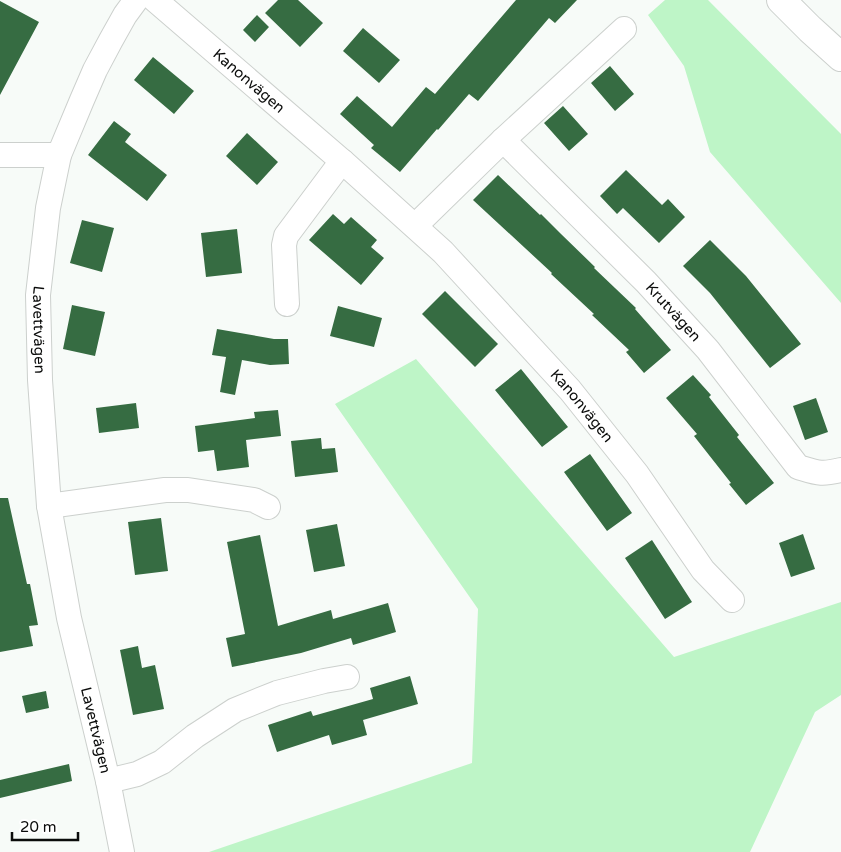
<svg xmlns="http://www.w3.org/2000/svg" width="841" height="852" font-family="'Varela Round',sans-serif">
<rect width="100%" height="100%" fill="#f7fbf8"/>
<path fill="#bef5c7" d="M 665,0 L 708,0 L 841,134 L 841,303 L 710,152 L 684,66 L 648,15 Z
M 416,359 L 674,657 L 841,602 L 841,695 L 815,712 L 750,852 L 209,852 L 472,763 L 478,609 L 335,404 Z"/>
<path fill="#366c42" d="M 278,0 L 298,0 L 323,23 L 300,47 L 265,13 Z
M 516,0 L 577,0 L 555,23 L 549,18 L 478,101 L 469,94 L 438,130 L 437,129 L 400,172 L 371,148 L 374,145 L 340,114 L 357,96 L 392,127 L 426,87 L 435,94 Z
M 0,1 L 39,22 L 0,95 Z
M 257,15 L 269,27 L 255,42 L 243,30 Z
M 363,28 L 400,60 L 379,83 L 343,51 Z
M 153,57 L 194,91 L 174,114 L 134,80 Z
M 610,66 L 634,94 L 615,111 L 591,83 Z
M 563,106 L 588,134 L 569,151 L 544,123 Z
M 114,121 L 131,134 L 125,142 L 167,175 L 147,201 L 88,155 Z
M 247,133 L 278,162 L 257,185 L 226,156 Z
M 626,170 L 662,205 L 668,199 L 685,217 L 659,243 L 623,208 L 617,214 L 600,196 Z
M 498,175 L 540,215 L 541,214 L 560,233 L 595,267 L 594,268 L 636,308 L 635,309 L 671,350 L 644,373 L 626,352 L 629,350 L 592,315 L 594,314 L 551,274 L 552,273 L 473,200 Z
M 333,214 L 344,224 L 351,217 L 377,240 L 371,247 L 384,258 L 361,285 L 309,240 Z
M 82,220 L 114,228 L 102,272 L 70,263 Z
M 237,229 L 242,273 L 206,277 L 201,233 Z
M 710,240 L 746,276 L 801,344 L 770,368 L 710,293 L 683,266 Z
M 445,291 L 498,344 L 475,367 L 422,314 Z
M 72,305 L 105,312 L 95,356 L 63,349 Z
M 338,306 L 382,318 L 374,347 L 330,336 Z
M 217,329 L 274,339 L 288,339 L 289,364 L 270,365 L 242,360 L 235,395 L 220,392 L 226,357 L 212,355 Z
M 521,369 L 568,427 L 542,447 L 495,390 Z
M 693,375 L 711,395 L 709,397 L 739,435 L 737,437 L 774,483 L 746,505 L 729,484 L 731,483 L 694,436 L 697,434 L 666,398 Z
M 816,398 L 828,432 L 805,440 L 793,406 Z
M 136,403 L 139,428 L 99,433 L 96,408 Z
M 278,410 L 281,436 L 246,440 L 249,467 L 217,471 L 214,450 L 198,452 L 195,426 L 255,418 L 254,412 Z
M 321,438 L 322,449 L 335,448 L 338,472 L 295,477 L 291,441 Z
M 590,454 L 632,513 L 607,531 L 564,472 Z
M 0,498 L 8,498 L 27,584 L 30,584 L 38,625 L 29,626 L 33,646 L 0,652 Z
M 161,518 L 168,571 L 135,575 L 128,522 Z
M 337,524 L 345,566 L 314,572 L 306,530 Z
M 803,534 L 815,569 L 791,577 L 779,543 Z
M 260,535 L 278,626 L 331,610 L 333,619 L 388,603 L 396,632 L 353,645 L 351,638 L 301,653 L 232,667 L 226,638 L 245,634 L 227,542 Z
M 652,540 L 692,602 L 665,619 L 625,558 Z
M 138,646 L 142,668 L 155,665 L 164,709 L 133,715 L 120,650 Z
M 410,676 L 418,704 L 363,720 L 367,735 L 332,745 L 329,735 L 277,752 L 268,725 L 311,711 L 313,716 L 373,699 L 370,688 Z
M 46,691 L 49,708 L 26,713 L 22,696 Z
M 69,764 L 72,781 L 0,798 L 0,780 Z"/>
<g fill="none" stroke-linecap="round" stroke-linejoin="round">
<g stroke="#ccd0cd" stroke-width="26">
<g id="minor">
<path id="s1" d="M 136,0 L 125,15 L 111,40 L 95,70 L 82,100 L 59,155 L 48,208 L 38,295 L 40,380 L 49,506 L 165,490 L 188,490 L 254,500 L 268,507"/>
<path id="s2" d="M 155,0 L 342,161 L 443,252 L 570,390 L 637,474 L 703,570 L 732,600"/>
<path id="s3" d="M 503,140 L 646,282 L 708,350 L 798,467 C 818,473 821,475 841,470"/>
<path d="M 0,155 L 59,155"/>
<path d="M 415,226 L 503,140 L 624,29"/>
<path d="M 287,304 L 284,245 L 286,236 L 342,161"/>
<path id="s4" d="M 49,506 L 69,618 L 108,781 L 137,774 L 162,762 L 195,736 L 235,710 L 277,693 L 324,681 L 347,677"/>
<path d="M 108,781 L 122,852"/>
</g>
</g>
<g stroke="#ccd0cd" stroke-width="30">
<path id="tertiary" d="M 781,0 L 810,29 L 841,57"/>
</g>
<use href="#minor" stroke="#fff" stroke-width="24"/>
<use href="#tertiary" stroke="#fff" stroke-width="28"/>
</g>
<g text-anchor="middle" stroke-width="4.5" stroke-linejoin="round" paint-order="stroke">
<g font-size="15" fill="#0b0c0b" stroke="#fff">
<text dy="5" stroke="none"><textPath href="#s2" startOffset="124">Kanonvägen</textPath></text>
<text dy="5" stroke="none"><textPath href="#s3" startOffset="242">Krutvägen</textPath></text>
<text dy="5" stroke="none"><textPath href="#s1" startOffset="350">Lavettvägen</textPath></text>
<text dy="5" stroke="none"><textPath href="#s2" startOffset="590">Kanonvägen</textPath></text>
<text dy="5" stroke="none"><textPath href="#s4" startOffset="229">Lavettvägen</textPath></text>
</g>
</g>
<path d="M12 832v8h66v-8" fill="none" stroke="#0b0c0b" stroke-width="2.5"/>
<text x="20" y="832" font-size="15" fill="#0b0c0b" stroke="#ffffff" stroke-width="4" paint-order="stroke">20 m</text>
</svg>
